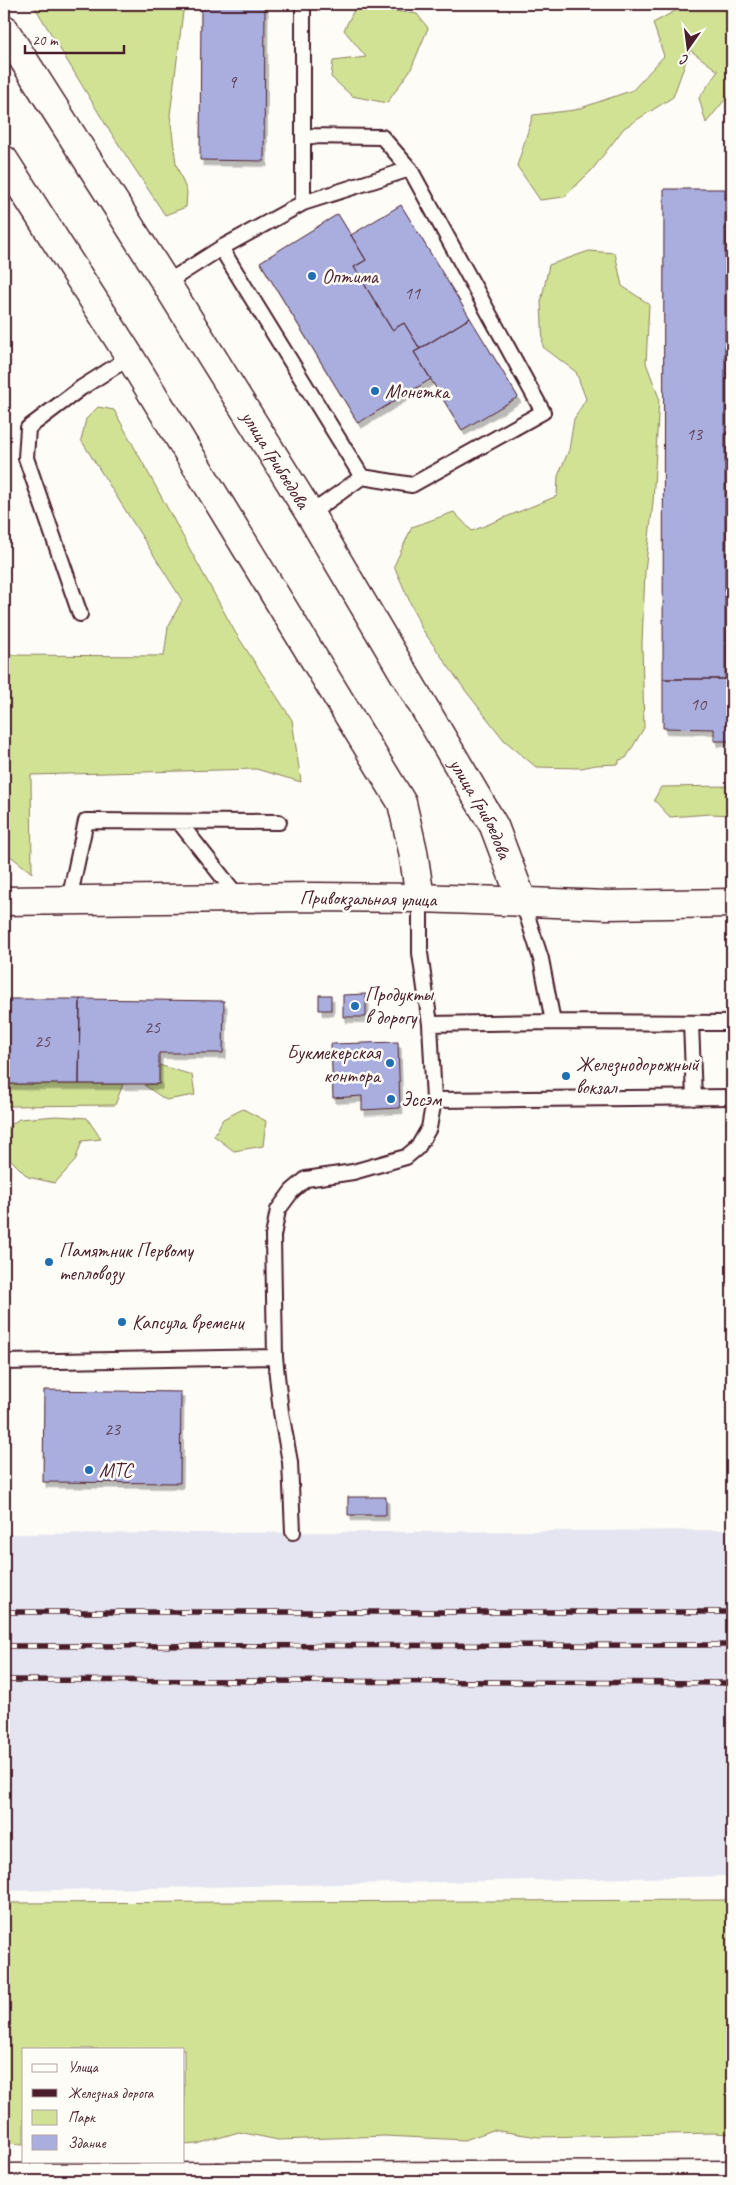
<svg xmlns="http://www.w3.org/2000/svg" width="736" height="2185" font-family="Caveat,sans-serif">
<defs>
<filter id="shadow"><feDropShadow dx="3" dy="5.5" stdDeviation="0" flood-color="#0004"/></filter>
</defs>
<rect width="100%" height="100%" fill="#fdfcf7"/>
<filter id="ink" filterUnits="userSpaceOnUse"><feTurbulence type="fractalNoise" baseFrequency=".02" numOctaves="2"/><feDisplacementMap in="SourceGraphic" scale="10" xChannelSelector="R" yChannelSelector="G"/><feConvolveMatrix kernelMatrix="1 2 1 2 8 2 1 2 1" color-interpolation-filters="sRGB"/></filter>
<g filter="url(#ink)">
<path fill="#e4e5f0" d="M 732,1530 L 732,1876 L 4,1891 L 4,1534 Z"/>
<path fill="#d1e295" stroke="#8e8060" d="M 33,4 L 184,4 L 170,115 L 176,164 L 187,192 L 186,207 L 165,215 L 106,125 Z
M 688,4 L 730,4 L 732,91 L 706,123 L 699,98 L 718,71 L 690,50 L 673,97 L 624,128 L 592,170 L 564,197 L 540,200 L 517,166 L 533,115 L 575,110 L 633,90 L 664,56 L 653,23 Z
M 356,6 L 417,14 L 428,28 L 411,69 L 387,103 L 352,96 L 331,77 L 333,61 L 366,57 L 344,30 Z
M 589,251 L 615,253 L 622,286 L 649,304 L 646,363 L 659,398 L 653,503 L 645,571 L 642,644 L 644,728 L 626,758 L 619,760 L 619,764 L 596,765 L 581,768 L 536,767 L 504,740 L 465,690 L 422,629 L 394,566 L 412,527 L 454,512 L 472,531 L 557,496 L 558,476 L 569,450 L 574,419 L 586,399 L 576,372 L 543,347 L 541,302 L 549,265 Z
M 98,407 L 114,410 L 235,632 L 292,720 L 301,782 L 256,769 L 31,775 L 32,873 L 4,851 L 4,655 L 164,656 L 168,627 L 182,600 L 81,440 L 86,419 Z
M 732,786 L 732,815 L 710,814 L 670,817 L 654,800 L 661,787 Z
M 159,1065 L 192,1075 L 195,1095 L 166,1100 L 144,1085 L 159,1084 Z
M 4,1084 L 123,1084 L 115,1105 L 7,1106 L 4,1099 Z
M 243,1109 L 266,1121 L 263,1146 L 234,1151 L 214,1136 L 223,1119 Z
M 57,1116 L 87,1118 L 101,1139 L 82,1141 L 75,1161 L 55,1183 L 28,1177 L 4,1153 L 4,1130 L 19,1119 Z
M 732,1900 L 732,2134 L 713,2133 L 538,2137 L 493,2130 L 465,2140 L 385,2136 L 278,2140 L 239,2132 L 197,2144 L 184,2145 L 184,2049 L 24,2049 L 24,2144 L 4,2143 L 4,1903 Z"/>
<path fill="#aaaede" stroke="#4a1f2b" filter="url(#shadow)" d="M 201,4 L 265,4 L 264,161 L 200,160 Z
M 664,189 L 725,189 L 725,679 L 663,679 Z
M 401,205 L 470,318 L 420,349 L 404,323 L 392,330 L 354,267 L 366,260 L 351,235 Z
M 338,214 L 366,260 L 354,267 L 392,330 L 404,323 L 420,349 L 414,352 L 431,379 L 358,423 L 260,262 Z
M 470,318 L 518,397 L 462,430 L 414,352 Z
M 663,679 L 732,679 L 732,741 L 714,741 L 714,729 L 663,728 Z
M 366,994 L 366,1017 L 343,1017 L 343,995 Z
M 319,995 L 331,995 L 331,1010 L 319,1010 Z
M 4,999 L 80,999 L 79,1084 L 4,1084 Z
M 80,999 L 224,1001 L 223,1053 L 159,1053 L 159,1084 L 79,1084 Z
M 398,1042 L 400,1108 L 362,1110 L 362,1096 L 333,1098 L 331,1044 Z
M 44,1390 L 181,1392 L 180,1483 L 43,1482 Z
M 348,1497 L 386,1497 L 386,1515 L 348,1515 Z"/>
<g fill="none" stroke-linecap="round" stroke-linejoin="round">
<g stroke="#4a1f2b" stroke-width="18">
<path id="service" d="M 303,136 L 382,137 L 410,169
M 303,203 L 303,4
M 221,248 L 362,477
M 166,283 L 221,248 L 303,203 L 410,169 L 543,412 L 412,485 L 362,477 L 310,514
M 80,614 L 26,458 L 28,428 L 81,388 L 130,357
M 179,822 L 239,898
M 420,898 L 420,953 L 430,1024 L 434,1100 L 732,1097
M 69,900 L 86,821 L 279,822
M 523,903 L 541,959 L 553,1022 L 732,1023
M 691,1023 L 694,1098
M 430,1024 L 553,1022
M 4,1362 L 275,1357
M 293,1532 L 290,1462 L 281,1412 L 275,1357 L 273,1236 L 278,1210 L 292,1191 L 306,1179 L 353,1172 L 406,1157 L 418,1147 L 429,1128 L 434,1100"/>
</g>
<g stroke="#4a1f2b" stroke-width="31">
<path id="minor" d="M 218,2177 L 732,2175"/>
</g>
<g stroke="#4a1f2b" stroke-width="31">
<path id="tertiary" d="M 4,901 L 312,897 L 420,898
M 4,2178 L 218,2177 L 218,2181"/>
</g>
<g stroke="#4a1f2b" stroke-width="31">
<g id="secondary">
<path id="s1" d="M 4,29 L 166,283 L 310,514 L 494,826 L 523,903"/>
<path d="M 4,160 L 130,357 L 402,803 L 413,851 L 420,898 L 607,905 L 732,903"/>
</g>
</g>
<use href="#service" stroke="#fdfcf7" stroke-width="14"/>
<use href="#minor" stroke="#fdfcf7" stroke-width="28"/>
<use href="#tertiary" stroke="#fdfcf7" stroke-width="28"/>
<use href="#secondary" stroke="#fdfcf7" stroke-width="28"/>
<g stroke="#4a1f2b" stroke-width="5.5">
<path id="rail" d="M 4,1612 L 732,1612
M 4,1646 L 732,1645
M 4,1680 L 732,1683"/>
</g>
<use href="#rail" stroke="#fdfcf7" stroke-width="4" stroke-dasharray="11" stroke-linecap="butt"/>
</g>
</g>
<g fill="#1f6fb2" stroke="#fdfcf7" stroke-width="2">
<circle cx="312" cy="276" r="5"/>
<circle cx="375" cy="391" r="5"/>
<circle cx="355" cy="1006" r="5"/>
<circle cx="390" cy="1063" r="5"/>
<circle cx="566" cy="1076" r="5"/>
<circle cx="391" cy="1099" r="5"/>
<circle cx="49" cy="1262" r="5"/>
<circle cx="122" cy="1322" r="5"/>
<circle cx="89" cy="1470" r="5"/>
</g>
<g text-anchor="middle" stroke-width="5" stroke-linejoin="round" paint-order="stroke">
<g font-size="18" fill="#624358">
<text x="232" y="88">9</text>
<text x="412" y="299">11</text>
<text x="694" y="440">13</text>
<text x="698" y="710">10</text>
<text x="152" y="1033">25</text>
<text x="42" y="1047">25</text>
<text x="112" y="1435">23</text>
</g>
<g font-size="20" fill="#4a1f2b" stroke="#fdfcf7" text-anchor="start">
<text x="322" y="283">Оптима</text>
<text x="385" y="398">Монетка</text>
<text x="365" y="1001">Продукты<tspan x="365" dy="23">в дорогу</tspan></text>
<text x="380" y="1059" text-anchor="end">Букмекерская<tspan x="380" dy="23">контора</tspan></text>
<text x="576" y="1071">Железнодорожный<tspan x="576" dy="23">вокзал</tspan></text>
<text x="401" y="1106">Эссэм</text>
<text x="59" y="1257">Памятник Первому<tspan x="59" dy="23">тепловозу</tspan></text>
<text x="132" y="1329">Капсула времени</text>
<text x="99" y="1477">МТС</text>
</g>
<g font-size="20" fill="#4a1f2b" stroke="#fdfcf7">
<text dy="7" stroke="none"><textPath href="#s1" startOffset="509">улица Грибоедова</textPath></text>
<text dy="7" stroke="none"><textPath href="#s1" startOffset="914">улица Грибоедова</textPath></text>
<text transform="translate(368 898) rotate(1)" y="7">Привокзальная улица</text>
</g>
</g>
<rect width="736" height="2185" fill="none" stroke="#fdfcf7" stroke-width="20"/>
<rect x="10" y="10" width="716" height="2165" fill="none" stroke="#4a1f2b" stroke-width="2" filter="url(#ink)"/>
<rect x="22" y="2048" width="162" height="115" fill="#fdfcf7" stroke="#b5a4a5"/>
<rect x="32" y="2064" width="25" height="8" fill="#fdfcf7" stroke="#b5a4a5"/>
<text x="68" y="2072" font-size="15" fill="#4a1f2b">Улица</text>
<rect x="32" y="2089" width="25" height="8" fill="#4a1f2b" stroke="#b5a4a5"/>
<text x="68" y="2098" font-size="15" fill="#4a1f2b">Железная дорога</text>
<rect x="32" y="2110" width="25" height="15" fill="#d1e295" stroke="#b5a4a5"/>
<text x="68" y="2122" font-size="15" fill="#4a1f2b">Парк</text>
<rect x="32" y="2135" width="25" height="15" fill="#aaaede" stroke="#b5a4a5"/>
<text x="68" y="2148" font-size="15" fill="#4a1f2b">Здание</text>
<g transform="translate(688 48) rotate(194)" stroke="#fdfcf7" stroke-width="4" paint-order="stroke">
<path d="M0-4L9 19L0 12L-9 19Z" fill="#4a1f2b"/>
<text y="-8" font-size="14" font-weight="bold" text-anchor="middle" fill="#4a1f2b">С</text>
</g>
<path d="M25 45v8h99v-8" fill="none" stroke="#4a1f2b" stroke-width="2.5"/>
<text x="32" y="45" font-size="15" fill="#4a1f2b" stroke="#fdfcf7" stroke-width="4" paint-order="stroke">20 m</text>
</svg>
